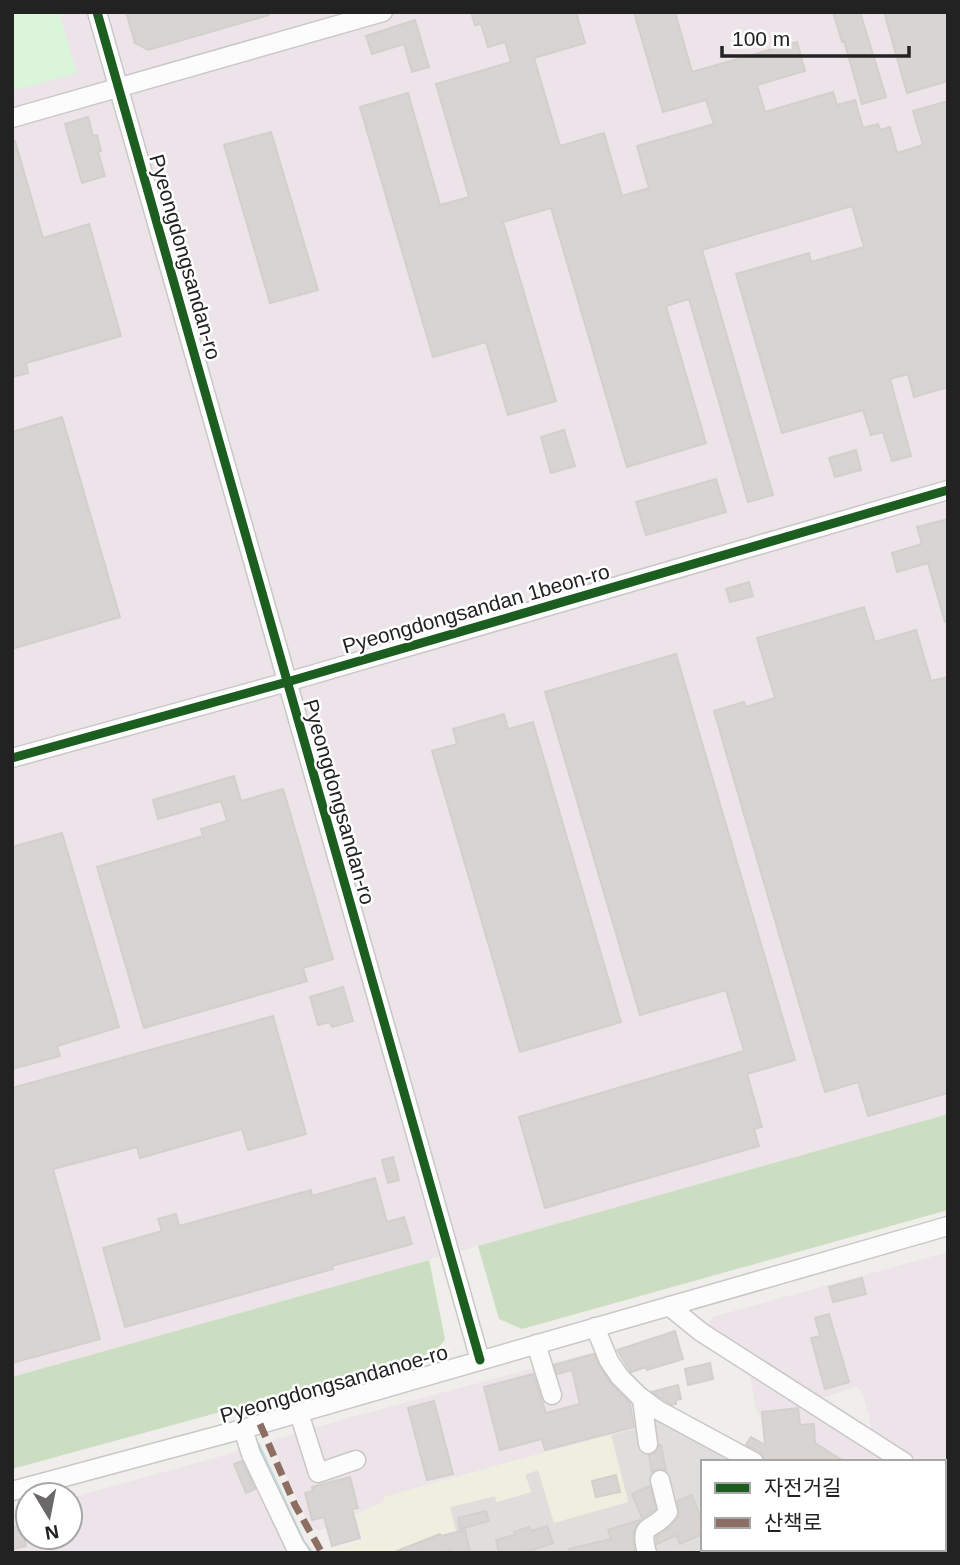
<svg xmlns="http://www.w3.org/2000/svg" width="960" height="1565" font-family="Helvetica,'Noto Sans KR',sans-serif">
<rect width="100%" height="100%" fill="#f0eeeb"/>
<path fill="#dfdedc" d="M 633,1399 L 749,1462 L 703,1462 L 703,1549 L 775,1549 L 777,1553 L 461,1553 L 450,1507 L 495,1496 L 497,1502 L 531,1492 L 525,1474 L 538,1470 L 628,1501 L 611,1435 L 640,1427 Z"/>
<path fill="#ede4e9" d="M 12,12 L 948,12 L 948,1114 L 12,1377 Z
M 948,1252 L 948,1477 L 944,1475 L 944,1462 L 922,1462 L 870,1430 L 870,1421 L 862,1391 L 857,1387 L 822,1398 L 816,1396 L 706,1328 L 712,1317 Z
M 594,1352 L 598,1353 L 633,1399 L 640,1427 L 535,1455 L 384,1497 L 385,1502 L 318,1531 L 308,1523 L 270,1441 L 359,1415 Z
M 750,1376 L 825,1420 L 894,1462 L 776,1462 L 786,1446 L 763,1432 L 760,1416 L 757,1413 Z
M 243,1450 L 293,1553 L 12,1553 L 12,1515 L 28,1510 L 28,1537 L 70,1537 L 70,1498 Z"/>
<path fill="#efefdf" d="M 611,1435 L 628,1502 L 554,1523 L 538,1470 L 525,1475 L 531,1492 L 497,1502 L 495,1496 L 450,1507 L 461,1553 L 326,1552 L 364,1540 L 356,1514 L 384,1502 L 384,1497 Z"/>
<path fill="#cbdec1" d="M 948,1114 L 948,1210 L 522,1329 L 499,1319 L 478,1246 Z
M 429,1260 L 445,1339 C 439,1349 432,1352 421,1357 L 12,1469 L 12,1377 Z"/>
<path fill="#daf5da" d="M 12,12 L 59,12 L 77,73 L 12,91 Z"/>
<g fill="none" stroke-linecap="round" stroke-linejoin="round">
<path stroke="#bfdbe3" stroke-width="3.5" d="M 258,1444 L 303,1541 L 312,1553"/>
</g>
<path fill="#d7d4d2" stroke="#d3d0cc" stroke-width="2" d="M 126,12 L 269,12 L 269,15 L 148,50 L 135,43 Z
M 471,12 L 576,12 L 585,43 L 534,58 L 560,146 L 604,133 L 622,196 L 649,188 L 637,146 L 714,124 L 706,100 L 663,112 L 634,12 L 675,12 L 692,72 L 797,42 L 805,71 L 757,85 L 765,112 L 833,92 L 837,105 L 855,100 L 863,128 L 878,124 L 880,130 L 890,127 L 897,153 L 923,145 L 913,111 L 948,101 L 948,387 L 914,397 L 908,374 L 890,379 L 911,456 L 892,461 L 883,432 L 871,435 L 863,410 L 782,433 L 736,274 L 809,253 L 811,262 L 864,247 L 852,206 L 702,250 L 773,495 L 748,502 L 689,299 L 666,306 L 706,443 L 627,467 L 551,208 L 503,222 L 556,401 L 508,415 L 486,342 L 433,357 L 360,107 L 408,93 L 440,205 L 469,197 L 436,84 L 511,62 L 505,42 L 488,47 L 481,24 L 475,25 Z
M 833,12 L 860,12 L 886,97 L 862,104 L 844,41 L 842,42 Z
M 884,12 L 948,12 L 948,81 L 907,93 Z
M 415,20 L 429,67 L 412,72 L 404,44 L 372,54 L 366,36 Z
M 88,117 L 93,136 L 97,135 L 101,151 L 98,152 L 105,176 L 82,183 L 65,124 Z
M 271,132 L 318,290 L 270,303 L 224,145 Z
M 12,141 L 15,141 L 43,238 L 89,224 L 121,336 L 26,363 L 28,373 L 12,377 Z
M 62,417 L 120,617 L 12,649 L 12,432 Z
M 564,430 L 575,466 L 551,473 L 541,437 Z
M 856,450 L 861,470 L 835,477 L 829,458 Z
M 716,479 L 726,512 L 646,535 L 636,502 Z
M 948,519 L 948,621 L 945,622 L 928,563 L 897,572 L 892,553 L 922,544 L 917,527 Z
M 749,582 L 753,596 L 730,602 L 726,589 Z
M 864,607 L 875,642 L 916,630 L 931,681 L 948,677 L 948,1093 L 868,1116 L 858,1082 L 825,1092 L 714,711 L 744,702 L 746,707 L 775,698 L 757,638 Z
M 676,654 L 795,1060 L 747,1074 L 762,1127 L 754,1129 L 759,1146 L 545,1208 L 519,1117 L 744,1051 L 726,990 L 640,1015 L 545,692 Z
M 504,714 L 508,729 L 533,722 L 621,1022 L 520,1052 L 432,751 L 457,744 L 453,729 Z
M 234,776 L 241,801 L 283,789 L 333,959 L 303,968 L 307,981 L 144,1028 L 97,867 L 203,836 L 201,829 L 227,821 L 221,801 L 158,819 L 153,800 Z
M 62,833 L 119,1027 L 57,1046 L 60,1056 L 12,1069 L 12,847 Z
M 343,987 L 353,1021 L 332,1027 L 330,1022 L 318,1025 L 310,997 Z
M 273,1016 L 306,1134 L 248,1150 L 242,1129 L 140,1158 L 137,1147 L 53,1169 L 100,1339 L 12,1363 L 12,1088 Z
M 393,1157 L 399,1180 L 388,1183 L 382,1160 Z
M 375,1178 L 387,1222 L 404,1217 L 412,1244 L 332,1266 L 333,1269 L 125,1327 L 103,1248 L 162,1231 L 158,1219 L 176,1214 L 179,1226 L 311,1190 L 312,1196 Z
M 862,1278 L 866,1294 L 833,1302 L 829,1287 Z
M 829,1314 L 849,1382 L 825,1389 L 811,1338 L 820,1336 L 815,1318 Z
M 675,1331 L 683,1359 L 647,1370 L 646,1367 L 631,1372 L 617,1350 Z
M 594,1354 L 600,1367 L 611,1384 L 630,1403 L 634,1427 L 545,1450 L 542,1439 L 500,1450 L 484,1387 L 533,1374 L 546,1413 L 580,1404 L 572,1370 L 557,1374 L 554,1365 Z
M 710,1363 L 713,1379 L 688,1385 L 685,1369 Z
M 678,1385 L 681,1399 L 676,1400 L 676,1404 L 672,1405 L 652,1392 Z
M 434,1401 L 453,1474 L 427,1480 L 408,1408 Z
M 798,1408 L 800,1425 L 814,1424 L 815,1443 L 845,1462 L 765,1462 L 764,1457 L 760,1452 L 746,1445 L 751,1437 L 765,1445 L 762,1412 Z
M 659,1445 L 661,1445 L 666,1471 L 658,1469 L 652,1472 L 649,1455 L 655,1453 Z
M 242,1461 L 255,1489 L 246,1493 L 234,1464 Z
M 616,1475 L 620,1492 L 596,1497 L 592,1481 Z
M 350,1477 L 358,1508 L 352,1509 L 360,1538 L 332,1546 L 324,1517 L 312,1520 L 305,1493 L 313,1491 L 312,1487 Z
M 650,1486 L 656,1509 L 642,1518 L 632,1494 Z
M 692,1495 L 703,1524 L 703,1536 L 700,1533 L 700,1535 L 680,1544 L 676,1535 L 657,1544 L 656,1537 L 670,1527 L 679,1515 L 677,1501 Z
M 486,1511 L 489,1521 L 460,1529 L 458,1518 Z
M 640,1520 L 633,1533 L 635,1553 L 570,1553 L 569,1549 L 611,1539 L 608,1530 Z
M 21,1525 L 26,1546 L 14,1549 L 12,1541 L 12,1527 Z
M 547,1526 L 553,1543 L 524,1553 L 499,1553 L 496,1540 L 515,1535 L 514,1532 L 529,1527 L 531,1531 Z
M 465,1530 L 470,1553 L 451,1553 L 451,1549 L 441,1553 L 392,1553 L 440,1534 L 441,1536 Z"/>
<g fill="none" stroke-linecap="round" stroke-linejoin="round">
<g stroke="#c9c8c7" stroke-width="21">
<path id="minor" d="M 97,12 L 480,1360
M 12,118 L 383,12
M 12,758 L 287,682 L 948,490
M 669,1306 L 701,1332 L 904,1462
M 595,1327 L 609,1361 L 620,1377 L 639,1396 L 658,1410 L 754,1462
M 536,1344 L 552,1395
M 642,1399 L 648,1444
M 299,1413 L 318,1473 L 356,1460
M 243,1429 L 251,1454 L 295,1546 L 300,1553
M 944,1487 L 948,1489
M 12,1491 L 243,1429 L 948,1226
M 944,1515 L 948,1515
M 753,1549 L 754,1551
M 647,1553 C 638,1520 653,1533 668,1512 L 660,1480
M 855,1553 L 858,1549"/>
</g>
<use href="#minor" stroke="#fdfcfc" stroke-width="18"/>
<path stroke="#8d6e63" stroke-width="7" stroke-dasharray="14 7" stroke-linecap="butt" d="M 260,1424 L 295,1505 L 322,1553"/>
<g stroke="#fff" stroke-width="13">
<path id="cycleway" d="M 97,12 L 480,1360
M 12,758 L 287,682 L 948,490"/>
</g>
<use href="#cycleway" stroke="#1b5e20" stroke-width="9"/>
</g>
<g text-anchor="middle" stroke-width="5" stroke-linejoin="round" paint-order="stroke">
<g font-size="21" fill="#222" stroke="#fff">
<text transform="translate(185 257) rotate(74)" y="7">Pyeongdongsandan-ro</text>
<text transform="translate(476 609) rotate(-16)" y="7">Pyeongdongsandan 1beon-ro</text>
<text transform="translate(339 802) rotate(74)" y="7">Pyeongdongsandan-ro</text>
<text transform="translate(334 1384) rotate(-16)" y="7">Pyeongdongsandanoe-ro</text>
</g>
</g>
<rect width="960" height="1565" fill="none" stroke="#222222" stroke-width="28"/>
<rect x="701" y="1460" width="245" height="91" fill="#ffffff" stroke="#a7a7a7" stroke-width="2"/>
<rect x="715" y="1483" width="35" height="10" fill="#1b5e20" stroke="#a7a7a7" stroke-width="2"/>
<text x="764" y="1495" font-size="21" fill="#222222">자전거길</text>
<rect x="715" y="1518" width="35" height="10" fill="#8d6e63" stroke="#a7a7a7" stroke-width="2"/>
<text x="764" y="1530" font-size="21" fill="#222222">산책로</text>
<g transform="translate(49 1516) rotate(170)"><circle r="33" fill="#ffffff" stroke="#a7a7a7" stroke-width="2"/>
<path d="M0-5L12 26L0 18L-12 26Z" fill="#6a6968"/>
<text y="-10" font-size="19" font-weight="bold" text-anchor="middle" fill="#222222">N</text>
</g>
<path d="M722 46v10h187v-10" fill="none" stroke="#222222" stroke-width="3.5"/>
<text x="732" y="46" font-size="21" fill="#222222" stroke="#ffffff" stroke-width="5" paint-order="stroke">100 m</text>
</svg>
